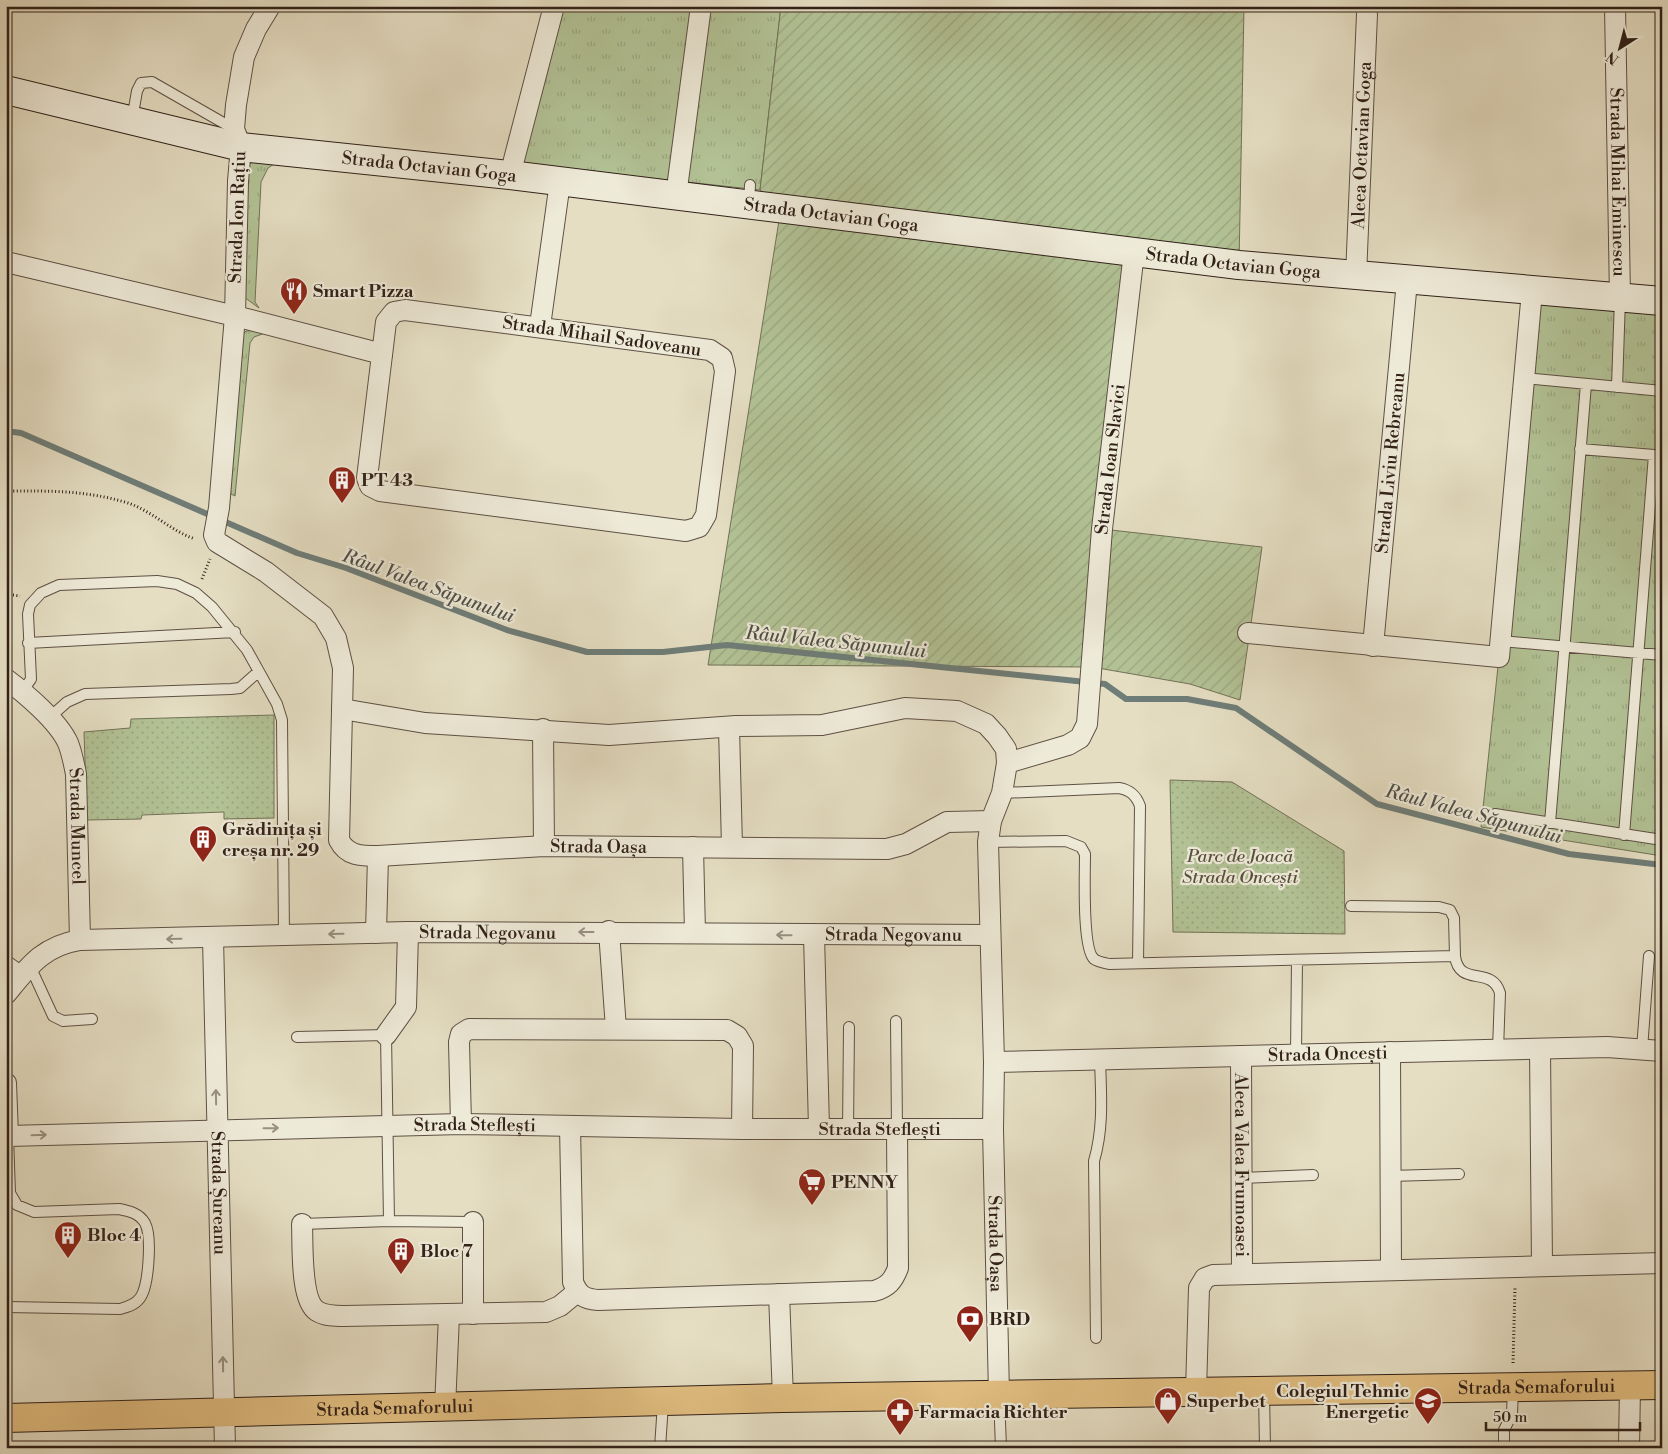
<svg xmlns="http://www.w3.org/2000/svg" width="1668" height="1454" font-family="'Libre Bodoni',serif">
<defs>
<pattern id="grass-tufts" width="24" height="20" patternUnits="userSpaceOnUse" patternTransform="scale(1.25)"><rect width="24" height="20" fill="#b2c295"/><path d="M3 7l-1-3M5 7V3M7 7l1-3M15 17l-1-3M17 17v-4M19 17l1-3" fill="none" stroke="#9aa680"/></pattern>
<pattern id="park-dots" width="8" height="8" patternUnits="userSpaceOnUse" patternTransform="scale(1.25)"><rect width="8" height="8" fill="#b2c295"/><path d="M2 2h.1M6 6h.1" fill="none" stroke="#9aa680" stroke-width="1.8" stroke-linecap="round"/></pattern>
<pattern id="garden-furrows" width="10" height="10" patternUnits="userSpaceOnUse" patternTransform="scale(1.25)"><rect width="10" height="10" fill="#b2c295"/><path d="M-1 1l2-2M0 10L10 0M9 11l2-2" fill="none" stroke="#9aa680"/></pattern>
</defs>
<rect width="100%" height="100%" fill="#e5dec3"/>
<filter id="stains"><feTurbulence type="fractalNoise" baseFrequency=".004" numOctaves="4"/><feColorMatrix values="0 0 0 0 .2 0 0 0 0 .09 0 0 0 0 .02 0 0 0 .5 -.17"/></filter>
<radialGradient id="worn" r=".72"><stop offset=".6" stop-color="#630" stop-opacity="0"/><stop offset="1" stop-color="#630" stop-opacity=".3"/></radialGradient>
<path fill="url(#grass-tufts)" stroke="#727257" d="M 554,6 L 781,6 L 760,190 L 513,163 Z
M 255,160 L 274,164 L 268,168 L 261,182 L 255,302 L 259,308 L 244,297 L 246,172 L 249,164 Z
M 1532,291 L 1662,301 L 1662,856 L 1481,827 L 1499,657 Z
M 254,330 L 265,333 L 254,337 L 250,343 L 235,496 L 227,492 L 240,337 L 246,331 Z"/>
<path fill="url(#park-dots)" stroke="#727257" d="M 274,715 L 274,818 L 224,819 L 224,812 L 142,815 L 141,819 L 87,820 L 84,732 L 130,728 L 131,719 Z
M 1170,780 L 1232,782 L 1344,851 L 1345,934 L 1173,932 Z"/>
<path fill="url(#garden-furrows)" stroke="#727257" d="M 781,6 L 1244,6 L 1239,265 L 1134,252 L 1102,529 L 1262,547 L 1240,700 L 1190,684 L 1092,667 L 708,665 L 781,208 L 760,190 Z"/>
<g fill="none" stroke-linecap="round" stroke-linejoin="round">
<path stroke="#6e7d78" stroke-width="6" d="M 6,431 L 21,433 L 297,553 L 346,568 L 507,630 L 587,652 L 663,652 L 727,645 L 1105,684 L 1126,699 L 1187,699 L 1236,708 L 1377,804 L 1569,854 L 1662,865"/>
<g stroke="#5e5044" stroke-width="12">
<path id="lane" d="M 132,120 L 137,91 L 141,83 L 152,82 L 234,129
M 749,204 L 750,185
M 1524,378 L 1662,391
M 1617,387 L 1620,298
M 1580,449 L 1654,455 L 1624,835
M 1501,641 L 1662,655
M 28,643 L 235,632
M 22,692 L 31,679 L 28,614 L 30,605 L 41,593 L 59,585 L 157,581 L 177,584 L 196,593 L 212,607 L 247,650 L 277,704 L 282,720 L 284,935
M 49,718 L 67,702 L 85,694 L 231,689 L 240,688 L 258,672
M 1002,793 L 1119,788 C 1130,790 1136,795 1140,806 L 1138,963
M 1495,814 L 1662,840
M 1550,823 L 1586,384
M 988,842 L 1066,841 L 1081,847 L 1085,854 C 1085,873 1082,948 1094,959 C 1098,962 1105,963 1109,964 L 1455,956 C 1459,988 1492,965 1500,993 L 1498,1050
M 1351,906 L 1439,907 L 1450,910 L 1454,918 L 1455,956
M 6,960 L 24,973
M 30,966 L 53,1016 L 63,1021 L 92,1019
M 896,1021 L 897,1130
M 297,1037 L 386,1035 L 389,1221
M 1642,1049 L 1649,956
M 1296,1054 L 1297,960
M 848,1129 L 849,1027
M 1390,1176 L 1459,1174
M 1241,1178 L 1313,1175
M 302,1224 L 389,1221 L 473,1222
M 6,1307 L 120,1309 C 127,1307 135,1305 140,1298 C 149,1286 152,1236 145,1223 C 139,1213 129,1211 119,1209 L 34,1212 L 17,1205 L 10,1193 L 8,1136
M 1096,1338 L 1094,1161 C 1104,1127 1101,1094 1100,1059
M 1264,1393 L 1265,1448
M 999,1395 L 1001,1448
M 660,1448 L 663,1403
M 1504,1448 L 1504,1430 L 1512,1414 L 1513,1388"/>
</g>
<g stroke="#5e5044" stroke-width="22">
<g id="street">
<path id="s1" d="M 270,6 L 256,29 L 244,57 L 236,105 L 234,129 L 241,147 L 238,181 L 235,316 L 219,508 L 214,535 L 217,542 L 266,572 L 323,616 L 336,638 L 343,668 L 339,840 C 347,856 361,856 378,856 L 544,846 L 887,849 L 906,844 L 947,822 L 991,821"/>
<path id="s2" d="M 1615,6 L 1620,298"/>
<path d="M 510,175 L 554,6"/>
<path d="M 676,196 L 701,6"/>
<path d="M 6,262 L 235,316 L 382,354"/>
<path id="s3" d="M 1356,276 L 1367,14"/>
<path d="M 405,310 L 710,350 L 722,358 L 725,371 L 706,515 L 699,527 L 686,531 L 380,491 L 370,486 L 367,478 L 386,322 L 394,312 Z"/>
<path d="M 540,326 L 560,182"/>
<path d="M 1248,633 L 1499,657 L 1532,291"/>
<path id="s4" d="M 1373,646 L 1407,281"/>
<path id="s5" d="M 6,679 C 26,694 58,721 68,743 C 72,753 74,764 76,774 L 80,940"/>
<path id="s6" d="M 342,709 L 425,723 L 609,735 L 736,726 L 822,725 L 905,708 L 957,711 L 986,724 L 997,736 L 1006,749 L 1007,763 L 1002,793 L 991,821 L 988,842 L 994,1062 L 993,1129 L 999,1394"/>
<path d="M 729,727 L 732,847"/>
<path d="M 543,729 L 544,846"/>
<path id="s7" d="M 1007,763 L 1068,745 L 1080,738 L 1087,724 L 1102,529 L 1134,252"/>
<path d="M 693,847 L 695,933"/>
<path d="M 609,931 L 616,1029"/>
<path d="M 376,933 L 378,856"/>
<path d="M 814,935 L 819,1128"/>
<path id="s8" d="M 213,938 L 225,1448"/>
<path id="s9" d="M 6,994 C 29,966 43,946 80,940 L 408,932 L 990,935"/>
<path d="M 386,1035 L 406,1007 L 408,932"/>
<path d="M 1540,1049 L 1542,1266"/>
<path d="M 1390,1052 L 1391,1270"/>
<path id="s10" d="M 1241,1056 L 1242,1273"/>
<path id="s11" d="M 994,1062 L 1607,1047 L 1662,1051"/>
<path id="s12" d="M 6,1083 L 8,1136 L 461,1124 L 742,1129 L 993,1129"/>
<path d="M 461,1124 L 459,1042 L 461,1034 L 469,1029 L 727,1030 L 737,1036 L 743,1046 L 742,1129"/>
<path d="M 570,1126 L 573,1282 C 578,1295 584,1299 598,1300 L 874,1291 C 888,1287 893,1281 898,1268 L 897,1130"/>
<path d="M 302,1224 C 303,1244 300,1300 317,1311 C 325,1316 335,1316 344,1316 L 546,1312 L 560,1306 L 577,1292"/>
<path d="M 779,1294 L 783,1398"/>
<path d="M 473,1314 L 473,1222"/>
<path d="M 1196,1391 L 1199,1288 L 1205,1278 L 1213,1275 L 1662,1263"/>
<path d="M 445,1408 L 449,1315"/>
<path d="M 1629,1448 L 1630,1386"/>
</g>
</g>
<g stroke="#312119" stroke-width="30">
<g id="secondary">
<path id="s13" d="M 6,90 L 241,147 L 510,175 L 1239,265 L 1662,301"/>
</g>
</g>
<g stroke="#312119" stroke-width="30">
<g id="primary">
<path id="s14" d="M 6,1418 L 783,1398 L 1662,1385"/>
</g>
</g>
<path stroke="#312119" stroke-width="3" stroke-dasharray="1 2.5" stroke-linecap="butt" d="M 6,491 C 50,491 85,490 128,503 C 152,511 171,531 195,539
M 202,579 L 210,559
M 6,594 L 20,596
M 1513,1363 L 1515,1287"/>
<use href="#lane" stroke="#eeead8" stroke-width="10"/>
<use href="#street" stroke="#eeead8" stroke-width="20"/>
<use href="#secondary" stroke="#eeead8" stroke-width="28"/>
<use href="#primary" stroke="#e2bf82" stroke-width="28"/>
</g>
<defs><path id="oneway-shaft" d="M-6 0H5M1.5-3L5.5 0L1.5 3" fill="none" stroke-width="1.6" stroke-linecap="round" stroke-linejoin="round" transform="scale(1.25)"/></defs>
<g stroke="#999082">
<use href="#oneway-shaft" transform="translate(586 932) rotate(180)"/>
<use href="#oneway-shaft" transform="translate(336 934) rotate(179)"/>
<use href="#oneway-shaft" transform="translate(784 935) rotate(-179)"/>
<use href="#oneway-shaft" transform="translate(174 939) rotate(179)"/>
<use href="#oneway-shaft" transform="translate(216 1097) rotate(-91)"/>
<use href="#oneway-shaft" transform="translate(271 1128) rotate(-1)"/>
<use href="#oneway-shaft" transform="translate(39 1135) rotate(-2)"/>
<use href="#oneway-shaft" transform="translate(223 1364) rotate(-91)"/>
</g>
<defs>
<g id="restaurant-pin" transform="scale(1.4375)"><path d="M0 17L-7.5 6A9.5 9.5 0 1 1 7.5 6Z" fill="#8f2418" stroke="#eeead8"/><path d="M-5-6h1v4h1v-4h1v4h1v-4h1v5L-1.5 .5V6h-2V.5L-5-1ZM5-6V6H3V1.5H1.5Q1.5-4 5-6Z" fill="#fff"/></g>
<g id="building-pin" transform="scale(1.4375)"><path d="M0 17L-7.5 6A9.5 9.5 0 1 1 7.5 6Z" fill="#8f2418" stroke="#eeead8"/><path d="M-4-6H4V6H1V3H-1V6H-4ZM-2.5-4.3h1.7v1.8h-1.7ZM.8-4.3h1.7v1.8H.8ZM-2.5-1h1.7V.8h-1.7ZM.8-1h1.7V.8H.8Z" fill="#fff"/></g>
<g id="supermarket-pin" transform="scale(1.4375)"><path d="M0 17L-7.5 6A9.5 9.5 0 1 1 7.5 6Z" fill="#8f2418" stroke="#eeead8"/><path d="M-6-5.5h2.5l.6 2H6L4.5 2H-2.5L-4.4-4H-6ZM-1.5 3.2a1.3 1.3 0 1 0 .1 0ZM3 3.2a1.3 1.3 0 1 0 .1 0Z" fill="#fff"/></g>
<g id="bank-pin" transform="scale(1.4375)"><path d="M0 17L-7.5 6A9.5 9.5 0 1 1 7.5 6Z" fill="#8f2418" stroke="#eeead8"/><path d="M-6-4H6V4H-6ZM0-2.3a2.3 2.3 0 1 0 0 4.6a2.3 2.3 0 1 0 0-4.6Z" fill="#fff"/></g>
<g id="shop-pin" transform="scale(1.4375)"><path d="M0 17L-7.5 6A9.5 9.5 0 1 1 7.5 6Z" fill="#8f2418" stroke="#eeead8"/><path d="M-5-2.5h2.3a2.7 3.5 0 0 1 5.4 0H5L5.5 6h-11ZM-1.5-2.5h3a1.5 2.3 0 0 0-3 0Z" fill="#fff"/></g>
<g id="school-pin" transform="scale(1.4375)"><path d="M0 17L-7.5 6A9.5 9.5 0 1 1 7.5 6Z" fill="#8f2418" stroke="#eeead8"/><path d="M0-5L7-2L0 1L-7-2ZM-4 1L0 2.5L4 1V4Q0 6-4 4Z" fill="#fff"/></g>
<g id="pharmacy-pin" transform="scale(1.4375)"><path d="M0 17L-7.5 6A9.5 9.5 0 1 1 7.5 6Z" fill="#8f2418" stroke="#eeead8"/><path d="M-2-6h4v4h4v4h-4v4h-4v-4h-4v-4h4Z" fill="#fff"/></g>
</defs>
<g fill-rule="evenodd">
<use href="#restaurant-pin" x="294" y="291"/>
<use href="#building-pin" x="342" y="480"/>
<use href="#building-pin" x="203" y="839"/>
<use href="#supermarket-pin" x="812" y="1182"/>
<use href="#building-pin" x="68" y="1235"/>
<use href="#building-pin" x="401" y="1251"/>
<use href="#bank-pin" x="970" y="1319"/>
<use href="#shop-pin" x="1168" y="1401"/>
<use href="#school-pin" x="1428" y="1401"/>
<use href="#pharmacy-pin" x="900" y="1412"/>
</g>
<g text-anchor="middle" stroke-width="4.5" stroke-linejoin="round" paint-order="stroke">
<g font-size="18" fill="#312119" stroke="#eeead8">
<text dy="6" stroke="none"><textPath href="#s3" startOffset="131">Aleea Octavian Goga</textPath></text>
<text dy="6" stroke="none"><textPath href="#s13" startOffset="431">Strada Octavian Goga</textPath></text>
<text dy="6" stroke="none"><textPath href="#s2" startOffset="176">Strada Mihai Eminescu</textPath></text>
<text dy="6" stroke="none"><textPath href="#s13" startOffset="836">Strada Octavian Goga</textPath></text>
<text transform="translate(237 217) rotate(-88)" y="6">Strada Ion Rațiu</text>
<text dy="6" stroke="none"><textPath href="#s13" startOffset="1241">Strada Octavian Goga</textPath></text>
<text transform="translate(602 336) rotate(8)" y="6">Strada Mihail Sadoveanu</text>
<text dy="6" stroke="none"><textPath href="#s7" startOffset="359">Strada Ioan Slavici</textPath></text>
<text dy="6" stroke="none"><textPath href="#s4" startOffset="184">Strada Liviu Rebreanu</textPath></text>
<text dy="6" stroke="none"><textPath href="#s5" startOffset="174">Strada Muncel</textPath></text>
<text dy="6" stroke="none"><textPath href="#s1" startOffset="1170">Strada Oașa</textPath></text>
<text dy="6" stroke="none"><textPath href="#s9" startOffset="502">Strada Negovanu</textPath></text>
<text dy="6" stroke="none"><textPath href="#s9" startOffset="908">Strada Negovanu</textPath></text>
<text dy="6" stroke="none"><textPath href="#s11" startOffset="334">Strada Oncești</textPath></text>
<text dy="6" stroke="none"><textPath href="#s12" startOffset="520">Strada Steflești</textPath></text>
<text dy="6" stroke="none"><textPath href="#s12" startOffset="925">Strada Steflești</textPath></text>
<text dy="6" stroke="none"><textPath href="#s10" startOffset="109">Aleea Valea Frumoasei</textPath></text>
<text dy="6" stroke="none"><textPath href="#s8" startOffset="255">Strada Șureanu</textPath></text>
<text dy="6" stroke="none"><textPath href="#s6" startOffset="1180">Strada Oașa</textPath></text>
<text dy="6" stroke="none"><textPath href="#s14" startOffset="1531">Strada Semaforului</textPath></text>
<text dy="6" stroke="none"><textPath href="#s14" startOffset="389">Strada Semaforului</textPath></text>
</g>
<g font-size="18" font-weight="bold" fill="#312119" stroke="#eeead8" text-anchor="start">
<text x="313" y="297">Smart Pizza</text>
<text x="361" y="486">PT 43</text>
<text x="222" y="835">Grădinița și<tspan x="222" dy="21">creșa nr. 29</tspan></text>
<text x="831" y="1188">PENNY</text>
<text x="87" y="1241">Bloc 4</text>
<text x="420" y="1257">Bloc 7</text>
<text x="989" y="1325">BRD</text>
<text x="1409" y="1397" text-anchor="end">Colegiul Tehnic<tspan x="1409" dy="21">Energetic</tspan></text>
<text x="1187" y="1407">Superbet</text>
<text x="919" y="1418">Farmacia Richter</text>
</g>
<g font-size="18" font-style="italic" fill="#58513e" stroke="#eeead8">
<text x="1240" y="862">Parc de Joacă<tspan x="1240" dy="21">Strada Oncești</tspan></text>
</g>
<g font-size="19" font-style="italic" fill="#4f4f49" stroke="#eeead8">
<text transform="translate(429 585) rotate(20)" y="7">Râul Valea Săpunului</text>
<text transform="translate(836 641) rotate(6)" y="7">Râul Valea Săpunului</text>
<text transform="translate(1474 813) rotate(15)" y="7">Râul Valea Săpunului</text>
</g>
</g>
<rect width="1668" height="1454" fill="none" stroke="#e5dec3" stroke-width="25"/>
<rect x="8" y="8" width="1653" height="1439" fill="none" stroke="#312119" stroke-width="2.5"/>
<rect x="12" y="12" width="1643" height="1429" fill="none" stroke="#312119"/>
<g transform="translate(1620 48) rotate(216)" stroke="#eeead8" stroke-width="4" paint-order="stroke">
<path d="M0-4L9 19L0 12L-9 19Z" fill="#312119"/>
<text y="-8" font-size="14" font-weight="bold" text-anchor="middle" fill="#312119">N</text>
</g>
<path d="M1486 1422v8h154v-8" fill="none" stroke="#312119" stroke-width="2.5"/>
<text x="1493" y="1422" font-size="15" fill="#312119" stroke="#eeead8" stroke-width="4" paint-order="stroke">50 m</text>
<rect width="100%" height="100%" filter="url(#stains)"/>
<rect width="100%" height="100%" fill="url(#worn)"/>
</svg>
